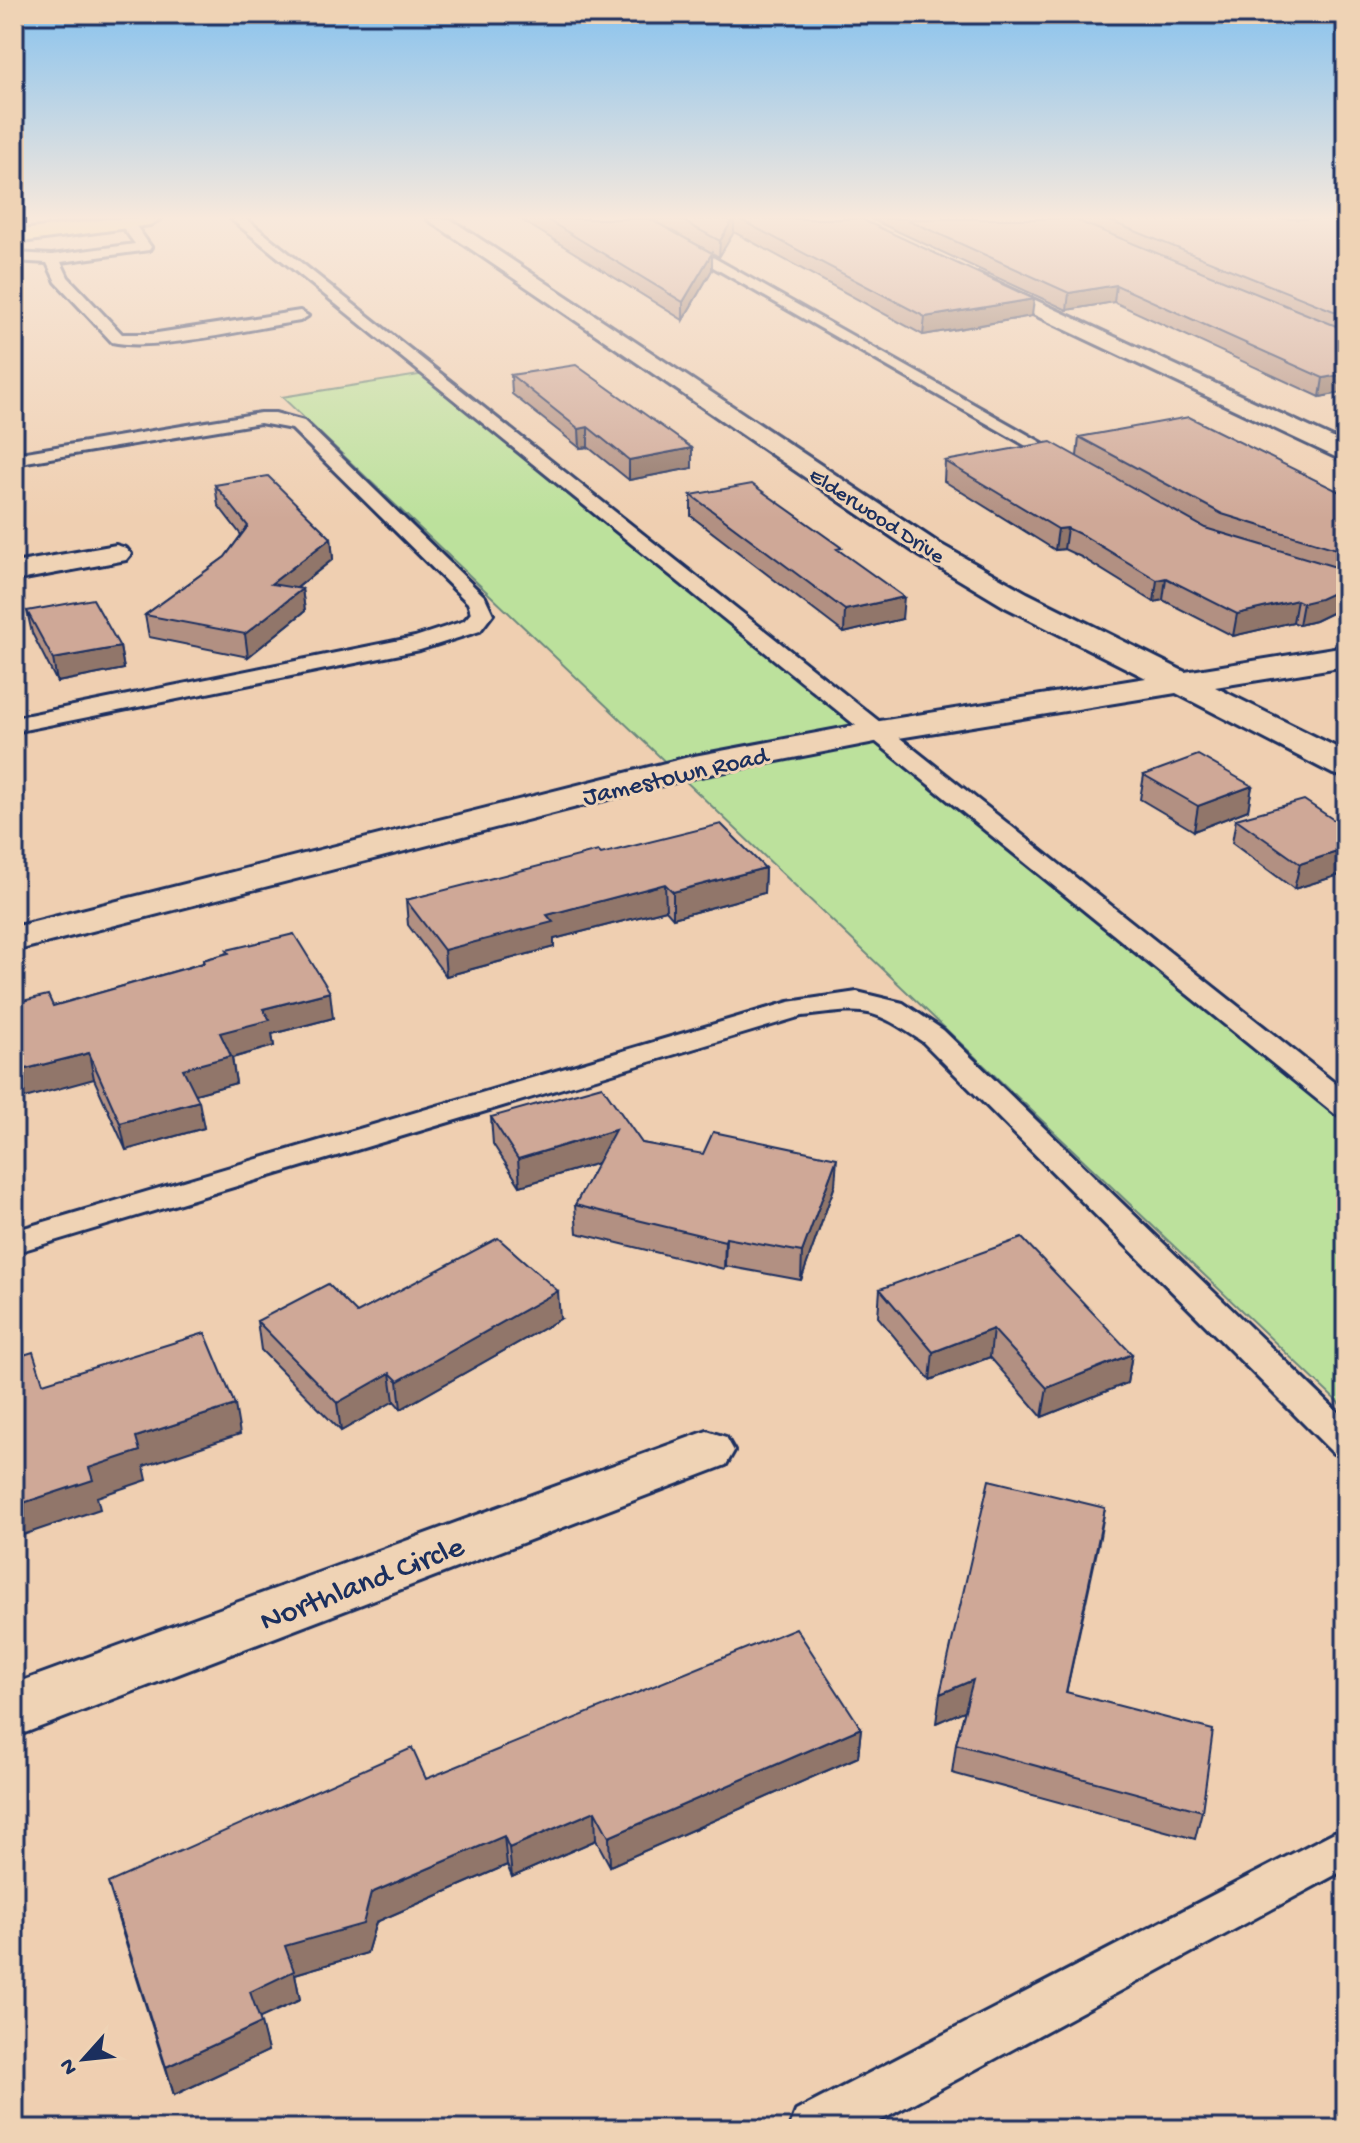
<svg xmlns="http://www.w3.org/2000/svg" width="1360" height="2143" font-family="'Gochi Hand',sans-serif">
<rect width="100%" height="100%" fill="#efcfb1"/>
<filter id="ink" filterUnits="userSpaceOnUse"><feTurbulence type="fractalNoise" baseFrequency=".0125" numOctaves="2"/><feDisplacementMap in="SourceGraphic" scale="16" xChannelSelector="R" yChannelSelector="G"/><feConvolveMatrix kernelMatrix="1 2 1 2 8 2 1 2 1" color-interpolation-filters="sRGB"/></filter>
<g filter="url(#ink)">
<path fill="#bce19c" stroke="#6c887d" stroke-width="2" d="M 425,374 L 1346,1116 L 1346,1410 L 282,397 Z"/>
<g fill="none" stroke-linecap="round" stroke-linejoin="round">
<g stroke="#1b2f5e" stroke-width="6">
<path id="service" d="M 123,219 L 131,219 L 151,247 L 149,250 L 61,262 L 68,277 L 122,334 L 151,334 L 300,311 L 308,316 L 300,321 C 254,328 154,352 112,342 L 56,282 L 47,263 L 14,261 L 14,253 L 52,255 L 135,244 L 119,222 Z
M 231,219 L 246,219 L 1346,1092 L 1346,1116 L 1335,1114 Z
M 629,219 L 645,219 L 1080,464 L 1077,468 L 1065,468 Z
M 260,413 L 275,413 L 304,421 L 485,597 L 493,614 L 480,631 L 420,650 L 14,732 L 14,718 L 415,637 L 464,621 L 471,613 L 468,603 L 292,429 L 260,423 L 14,464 L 14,454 Z
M 857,992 L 903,1003 L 943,1030 L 1346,1420 L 1346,1457 L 1333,1453 L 923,1042 C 869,1005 866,1009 802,1016 L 14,1253 L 14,1231 L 789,1002 Z
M 1346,1826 L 1346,1869 L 865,2129 L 789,2129 L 796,2111 Z"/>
</g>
<g stroke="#1b2f5e" stroke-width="6">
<path id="minor" d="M 427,219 L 450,219 L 940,544 L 1027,593 L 1185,672 L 1346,646 L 1346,666 L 1215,687 L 1346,752 L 1346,777 L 1333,774 L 1176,693 L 880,741 L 690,778 L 14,951 L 14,927 L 689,757 L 880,721 L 1146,678 L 1005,607 L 920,556 Z
M 979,274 L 1346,444 L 1346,462 L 971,285 L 968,280 Z
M 116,545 L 126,548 L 131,554 L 126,560 L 14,581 L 14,563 Z
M 707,1431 L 726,1437 L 734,1451 L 726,1465 L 14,1737 L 14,1684 Z"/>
</g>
<g stroke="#1b2f5e" stroke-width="6">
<path id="primary" d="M 108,219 L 160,219 L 150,225 L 14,243 L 14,231 Z"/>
</g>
<use href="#service" fill="#efd3b5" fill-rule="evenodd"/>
<use href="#minor" fill="#efd3b5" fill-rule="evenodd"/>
<use href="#primary" fill="#fce080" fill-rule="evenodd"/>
</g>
<path fill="#b29082" stroke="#1b2f5e" stroke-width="2" d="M 520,219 L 650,219 L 712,253 L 712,270 L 683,320 Z
M 650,219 L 861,219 L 1032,316 L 923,335 L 734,232 L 719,257 Z
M 871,219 L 1346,219 L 1346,392 L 1320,397 L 1114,302 L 1067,310 Z
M 511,375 L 692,448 L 692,468 L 629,480 L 588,447 L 580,448 L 512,394 Z
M 1079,437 L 1346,495 L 1346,606 L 1315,621 L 1299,625 L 1293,622 L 1233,636 L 1163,600 L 1154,602 L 1081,557 L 1064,549 L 1055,550 L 944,481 L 945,461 L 1077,456 Z
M 215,485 L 331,538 L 333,559 L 297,588 L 302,589 L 305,611 L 248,657 L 149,637 L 145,615 L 225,557 L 241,535 L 218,505 Z
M 691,495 L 841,552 L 902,619 L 844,633 L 691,516 Z
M 27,611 L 120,647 L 124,669 L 57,682 L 32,633 Z
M 1144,775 L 1252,786 L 1248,810 L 1194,831 L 1140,799 Z
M 1236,819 L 1346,828 L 1346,873 L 1294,889 L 1232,843 Z
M 601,854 L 765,868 L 764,893 L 673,918 L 666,910 L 554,939 L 554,947 L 446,976 L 408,925 L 406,900 Z
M 227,950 L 333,1018 L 272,1034 L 274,1046 L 232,1058 L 236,1083 L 195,1094 L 204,1128 L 126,1150 L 94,1079 L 53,1006 L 203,963 L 203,960 L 228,953 Z
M 491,1117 L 642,1143 L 835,1185 L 801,1280 L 725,1266 L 724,1269 L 577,1233 L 575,1205 L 598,1163 L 520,1186 L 493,1144 Z
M 880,1289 L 1132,1354 L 1127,1383 L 1042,1417 L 990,1357 L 930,1380 L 878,1317 Z
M 357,1313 L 560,1319 L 401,1409 L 394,1401 L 341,1431 L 261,1350 L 257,1321 Z
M 1105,1508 L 1066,1692 L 1202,1811 L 1195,1839 L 952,1773 L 956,1744 L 965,1710 L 936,1723 Z
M 861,1728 L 858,1757 L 610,1866 L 596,1840 L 512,1877 L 507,1865 L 376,1922 L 367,1953 L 295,1974 L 300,2000 L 259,2018 L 268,2051 L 174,2095 L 116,1912 L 426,1779 Z"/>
<path fill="#91766a" stroke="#1b2f5e" stroke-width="2" d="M 733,219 L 734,219 L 734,232 L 719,257 L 720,241 Z
M 712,253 L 712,270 L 683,320 L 683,302 Z
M 1116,285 L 1114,302 L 1067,310 L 1069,293 Z
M 1034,299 L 1032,316 L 923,335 L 925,317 Z
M 1346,374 L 1346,392 L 1320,397 L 1323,378 Z
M 588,427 L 588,447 L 580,448 L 579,429 Z
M 692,448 L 692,468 L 629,480 L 629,460 Z
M 1067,528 L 1064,549 L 1055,550 L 1058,529 Z
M 331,538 L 333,559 L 274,606 L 271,584 Z
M 1166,578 L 1163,600 L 1154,602 L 1157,580 Z
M 1346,587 L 1346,606 L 1315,621 L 1299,625 L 1303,603 Z
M 302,589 L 305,611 L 248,657 L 245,634 Z
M 904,597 L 902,619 L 844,633 L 845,610 Z
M 1297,600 L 1293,622 L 1233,636 L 1237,614 Z
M 120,647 L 124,669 L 57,682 L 53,659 Z
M 1252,786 L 1248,810 L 1194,831 L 1198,806 Z
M 1346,849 L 1346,873 L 1294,889 L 1300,864 Z
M 765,868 L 764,893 L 673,918 L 673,892 Z
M 665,884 L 666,910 L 554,939 L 554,947 L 446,976 L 444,950 L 547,915 Z
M 330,992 L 333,1018 L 272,1034 L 274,1046 L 232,1058 L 236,1083 L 188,1096 L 183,1069 L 220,1033 L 263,1009 Z
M 89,1053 L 94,1079 L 14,1101 L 14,1072 Z
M 199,1101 L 204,1128 L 126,1150 L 120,1123 Z
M 615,1130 L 615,1158 L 520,1186 L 518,1159 Z
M 837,1158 L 835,1185 L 801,1280 L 802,1252 Z
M 726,1238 L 725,1266 L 724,1269 L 725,1241 Z
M 558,1291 L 560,1319 L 401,1409 L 398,1381 Z
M 993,1329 L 990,1357 L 930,1380 L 933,1352 Z
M 1132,1354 L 1127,1383 L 1042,1417 L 1047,1388 Z
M 390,1373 L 394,1401 L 341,1431 L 337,1403 Z
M 235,1405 L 240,1434 L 144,1466 L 147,1480 L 97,1497 L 100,1509 L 14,1538 L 14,1506 L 89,1468 L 136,1437 Z
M 1105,1508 L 1100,1537 L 1060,1721 L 1066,1692 Z
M 973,1680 L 969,1709 L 936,1723 L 940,1694 Z
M 861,1728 L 858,1757 L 610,1866 L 609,1837 Z
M 595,1811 L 596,1840 L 512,1877 L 509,1848 Z
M 504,1836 L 507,1865 L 376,1922 L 367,1953 L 295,1974 L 300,2000 L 256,2020 L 250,1992 L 285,1946 L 371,1893 Z
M 261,2023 L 268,2051 L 174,2095 L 166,2067 Z"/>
<path fill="#cfa897" stroke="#1b2f5e" stroke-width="2" d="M 546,219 L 650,219 L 712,253 L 683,302 Z
M 679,219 L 733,219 L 720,241 Z
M 739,219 L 861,219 L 1034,299 L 925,317 Z
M 906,219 L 1073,219 L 1346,330 L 1346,374 L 1323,378 L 1116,285 L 1069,293 Z
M 1105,219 L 1346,219 L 1346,316 Z
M 576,365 L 692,448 L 629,460 L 588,427 L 579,429 L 511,375 Z
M 1189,417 L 1346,495 L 1346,552 L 1222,514 L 1079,437 Z
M 1051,442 L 1205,528 L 1346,570 L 1346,587 L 1320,599 L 1303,603 L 1297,600 L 1237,614 L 1166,578 L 1157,580 L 1084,536 L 1067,528 L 1058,529 L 945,461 Z
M 268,476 L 331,538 L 271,584 L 302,589 L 245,634 L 145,615 L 225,557 L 248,526 L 215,485 Z
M 752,484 L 842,548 L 837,549 L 904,597 L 845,610 L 691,495 Z
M 93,599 L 120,647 L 53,659 L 27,611 Z
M 1198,755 L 1252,786 L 1198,806 L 1144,775 Z
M 1304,800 L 1346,828 L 1346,849 L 1300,864 L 1236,819 Z
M 721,824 L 765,868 L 673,892 L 665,884 L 547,915 L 553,922 L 444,950 L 406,900 L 598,851 L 601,854 Z
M 294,934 L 330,992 L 263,1009 L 270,1020 L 220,1033 L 231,1056 L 183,1069 L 199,1101 L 120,1123 L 89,1053 L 14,1072 L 14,1003 L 48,995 L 53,1006 L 204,963 L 203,960 L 229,953 L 227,950 Z
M 602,1086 L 642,1143 L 703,1154 L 713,1132 L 837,1158 L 802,1252 L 726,1238 L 725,1241 L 575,1205 L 615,1130 L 518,1159 L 491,1117 Z
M 498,1238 L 558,1291 L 398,1381 L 390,1373 L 337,1403 L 257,1321 L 328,1284 L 357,1313 Z
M 1022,1238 L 1132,1354 L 1047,1388 L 993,1329 L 933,1352 L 880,1289 Z
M 205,1333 L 235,1405 L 136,1437 L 140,1451 L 89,1468 L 93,1480 L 14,1506 L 14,1358 L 33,1352 L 43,1383 Z
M 989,1480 L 1105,1508 L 1066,1692 L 1213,1730 L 1202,1811 L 956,1744 L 973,1680 L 940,1694 Z
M 796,1628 L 861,1728 L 609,1837 L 595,1811 L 509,1848 L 504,1836 L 371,1893 L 363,1924 L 285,1946 L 294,1971 L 250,1992 L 261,2023 L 166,2067 L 108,1883 L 412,1748 L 426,1779 Z"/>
</g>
<linearGradient id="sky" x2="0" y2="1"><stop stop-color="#87c2ee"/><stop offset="0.42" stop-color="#f8e9dc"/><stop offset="1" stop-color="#f8e9dc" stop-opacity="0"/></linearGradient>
<rect width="1360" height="519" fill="url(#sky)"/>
<g text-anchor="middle" stroke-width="6" stroke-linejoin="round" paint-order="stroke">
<g font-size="22" fill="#1b2f5e" stroke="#efd3b5">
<text transform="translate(878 514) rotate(33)" y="8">Elderwood Drive</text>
</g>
<g font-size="26" fill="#1b2f5e" stroke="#efd3b5">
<text transform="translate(675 774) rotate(-13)" y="9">Jamestown Road</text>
</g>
<g font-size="32" fill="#1b2f5e" stroke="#efd3b5">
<text transform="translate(361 1581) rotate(-21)" y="11">Northland Circle</text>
</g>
</g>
<rect width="1360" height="2143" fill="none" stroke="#efd3b5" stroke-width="48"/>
<rect x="24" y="24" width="1312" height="2095" fill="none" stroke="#1b2f5e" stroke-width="3" filter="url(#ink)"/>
<g transform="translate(84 2059) rotate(243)" stroke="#efd3b5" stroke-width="6" paint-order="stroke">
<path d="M0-6L14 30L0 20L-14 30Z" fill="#1b2f5e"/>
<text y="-12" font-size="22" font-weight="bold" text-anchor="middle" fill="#1b2f5e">N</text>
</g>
</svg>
